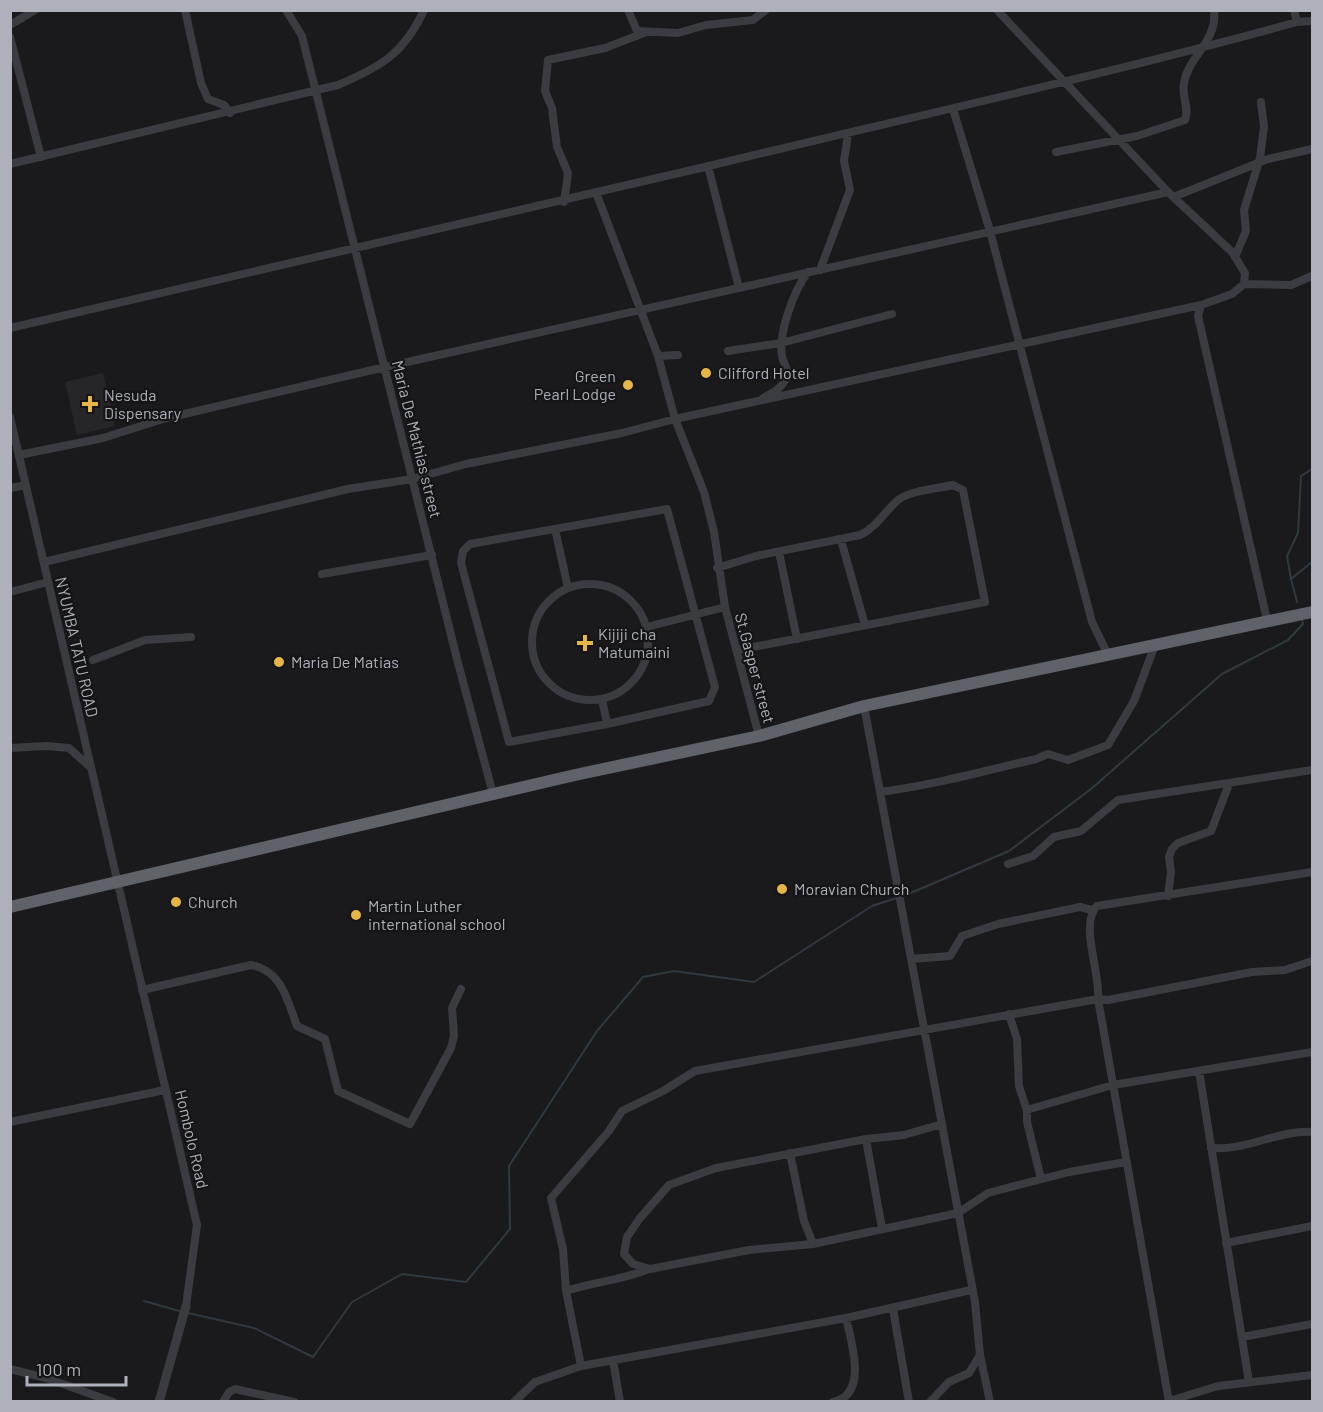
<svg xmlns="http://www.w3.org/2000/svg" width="1323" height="1412" font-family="Barlow,sans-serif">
<rect width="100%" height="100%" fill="#1a1a1c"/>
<path fill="#262629" d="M 103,373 L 115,426 L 77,435 L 65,382 Z"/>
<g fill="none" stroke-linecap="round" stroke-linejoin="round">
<path stroke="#313940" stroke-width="2" d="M 1291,579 L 1287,556 L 1298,533 L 1301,476 L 1312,469
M 1297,602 L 1291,579 L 1312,562
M 144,1301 L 183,1312
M 188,1313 L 254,1328 L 313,1357 L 352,1302 L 402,1274 L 466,1282 L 510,1229 L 509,1166 L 597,1031 L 643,977 L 674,971 L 754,982 L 872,906 L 906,895 L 1009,851 L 1091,789 L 1222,674 L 1288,640 L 1303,624 L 1302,619"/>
<path stroke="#3b3c41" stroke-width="8" d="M 185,10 L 201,83 L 208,99 L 224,105 L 230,113
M 286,10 L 302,36 L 457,659 L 493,794
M 628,10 L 637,31 L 678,33 L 706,25 L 753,20 L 766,10
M 997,10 L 1168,192 L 1232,252 L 1245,273 L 1244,284 L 1232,294 L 1201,305 L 1198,316 L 1267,620
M 1294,10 L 1297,22
M 10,25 L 35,10
M 10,37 L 41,157
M 953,109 L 990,231 L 1092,622 L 1108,655
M 1056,152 L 1137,136 L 1185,120 C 1190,107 1181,96 1184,83 C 1188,57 1218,41 1214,10
M 10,164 L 338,85 C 380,67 404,54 424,10
M 708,166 L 739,288
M 597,195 L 658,356 L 675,419 L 704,492 L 714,532 L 725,607 L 759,736
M 1176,196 L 1268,159 L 1312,149
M 564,202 L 568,173 L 557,147 L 552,108 L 545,91 L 548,60 L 605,48 L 644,33
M 1235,257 L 1246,231 L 1244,210 L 1260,158 L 1264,127 L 1261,102
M 820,270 L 850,190 L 844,161 L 848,134
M 1244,284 L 1291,285 L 1312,276
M 10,328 C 244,276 477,222 709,166 C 905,118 1102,76 1297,22 L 1312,21
M 728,351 L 781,343 L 892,314
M 658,356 L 678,355
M 762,399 C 771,393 782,389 786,378 C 790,369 783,364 782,356 C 778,333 794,290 808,272
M 10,417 L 197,1225 L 186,1306
M 19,455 L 103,438 L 163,419 L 385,367 L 1168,192
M 10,488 L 26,485
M 667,509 L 715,687 L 709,701 L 607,724 L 509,742 L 461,563 L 463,551 L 470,544 Z
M 555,529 L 568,588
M 841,540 L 865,625
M 779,552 L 797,639
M 44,562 L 348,489 L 412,479 L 466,464 L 622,433 L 675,419 L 1201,305
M 717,568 L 756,556 L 860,535 C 876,528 885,511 898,500 C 911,490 937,489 953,485 L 963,490 L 985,602 L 738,650
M 322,574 L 432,555
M532 642a58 58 0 1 1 116 0a58 58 0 1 1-116 0Z
M 10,592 L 48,582
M 647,627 L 725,607
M 93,660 L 145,640 L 191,637
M 602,699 L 607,724
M 864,706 L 975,1302 L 980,1355 L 990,1402
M 10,748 L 46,746 L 69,748 L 89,766
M 880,792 C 933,785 984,771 1036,759 L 1048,754 L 1068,760 L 1108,745 L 1134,701 L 1155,645
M 1008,864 L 1033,856 L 1054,837 L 1081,831 L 1118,800 L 1312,770
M 1168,896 L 1171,872 L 1169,857 L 1172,849 L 1178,843 L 1211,831 L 1229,784
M 911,959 L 950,956 L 962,936 L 998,924 L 1080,907 L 1092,910
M 142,990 L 251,965 C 282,971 287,999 297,1026 L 325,1039 L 338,1091 L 410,1124 L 451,1048 L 454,1036 L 452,1008 L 461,989
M 1009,1014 L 1017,1039 L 1019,1086 L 1027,1111
M 1199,1071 L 1249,1382
M 10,1122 L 165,1090
M 942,1124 L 904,1135 L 866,1139 L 716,1168 L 669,1185 L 640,1218 L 627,1237 L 624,1254 L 633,1264 L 650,1269 L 749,1250 L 813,1244 L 958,1213 L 988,1193 L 1069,1172 L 1126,1162
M 866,1139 L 882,1229
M 1211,1148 C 1247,1151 1277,1130 1312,1132
M 790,1153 L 804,1221 L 813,1244
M 1041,1179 L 1027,1122 L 1027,1111 L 1030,1109 L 1113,1085 L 1312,1052
M 1226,1243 L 1312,1226
M 566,1291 C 593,1282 622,1280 649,1269
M 893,1309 L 909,1402
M 1242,1337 L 1312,1324
M 613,1360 L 620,1402
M 581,1366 L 566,1291 L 563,1249 L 551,1198 L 609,1131 L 622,1111 L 663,1091 L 695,1071 L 1098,999 C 1101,975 1079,923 1097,906 L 1312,872
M 10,1369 L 46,1378 L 113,1402
M 1169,1401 L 1218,1386 L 1312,1375
M 223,1402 L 229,1392 L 235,1389 L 294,1402
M 514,1402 L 535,1382 L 581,1366 L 846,1318 L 971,1290
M 833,1402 C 869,1395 851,1341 846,1318
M 930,1402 L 949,1382 L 969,1373 L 980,1355
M 1169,1402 L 1098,999 L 1108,1000 L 1252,972 L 1285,970 L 1312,961"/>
<path stroke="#3b3c41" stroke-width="9" d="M 159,1402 L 186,1306"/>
<path stroke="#606269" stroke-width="12" d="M 10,907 L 575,775 L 759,736 L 864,706 L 1312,612"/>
</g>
<g fill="#e6b548" stroke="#151517" stroke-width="2">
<circle cx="706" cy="373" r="6"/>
<circle cx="628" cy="385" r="6"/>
<path d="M87 395h6v6h6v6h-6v6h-6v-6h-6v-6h6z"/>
<path d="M582 634h6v6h6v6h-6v6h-6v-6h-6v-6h6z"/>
<circle cx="279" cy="662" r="6"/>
<circle cx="782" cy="889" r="6"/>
<circle cx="176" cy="902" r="6"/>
<circle cx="356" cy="915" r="6"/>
</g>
<g text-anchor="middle" stroke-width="4.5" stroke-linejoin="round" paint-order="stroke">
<g font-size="16" fill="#aeb1bb" stroke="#151517" text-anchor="start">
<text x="718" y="379">Clifford Hotel</text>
<text x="616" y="382" text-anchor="end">Green<tspan x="616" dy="18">Pearl Lodge</tspan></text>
<text x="104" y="401">Nesuda<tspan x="104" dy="18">Dispensary</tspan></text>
<text x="598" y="640">Kijiji cha<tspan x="598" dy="18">Matumaini</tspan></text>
<text x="291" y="668">Maria De Matias</text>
<text x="794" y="895">Moravian Church</text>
<text x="188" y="908">Church</text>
<text x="368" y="912">Martin Luther<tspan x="368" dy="18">international school</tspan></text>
</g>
<g font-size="16" fill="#aeb1bb" stroke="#151517">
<text transform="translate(417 439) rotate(76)" y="6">Maria De Mathias street</text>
<text transform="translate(77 647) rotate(77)" y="6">NYUMBA TATU ROAD</text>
<text transform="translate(755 668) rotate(75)" y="6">St.Gasper street</text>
<text transform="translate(192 1139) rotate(77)" y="6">Hombolo Road</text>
</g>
</g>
<rect width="1323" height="1412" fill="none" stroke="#aeb1bb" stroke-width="24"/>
<path d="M27 1376v9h99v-9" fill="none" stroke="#aeb1bb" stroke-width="3"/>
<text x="36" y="1376" font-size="18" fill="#aeb1bb" stroke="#151517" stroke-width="4.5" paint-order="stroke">100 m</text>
</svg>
